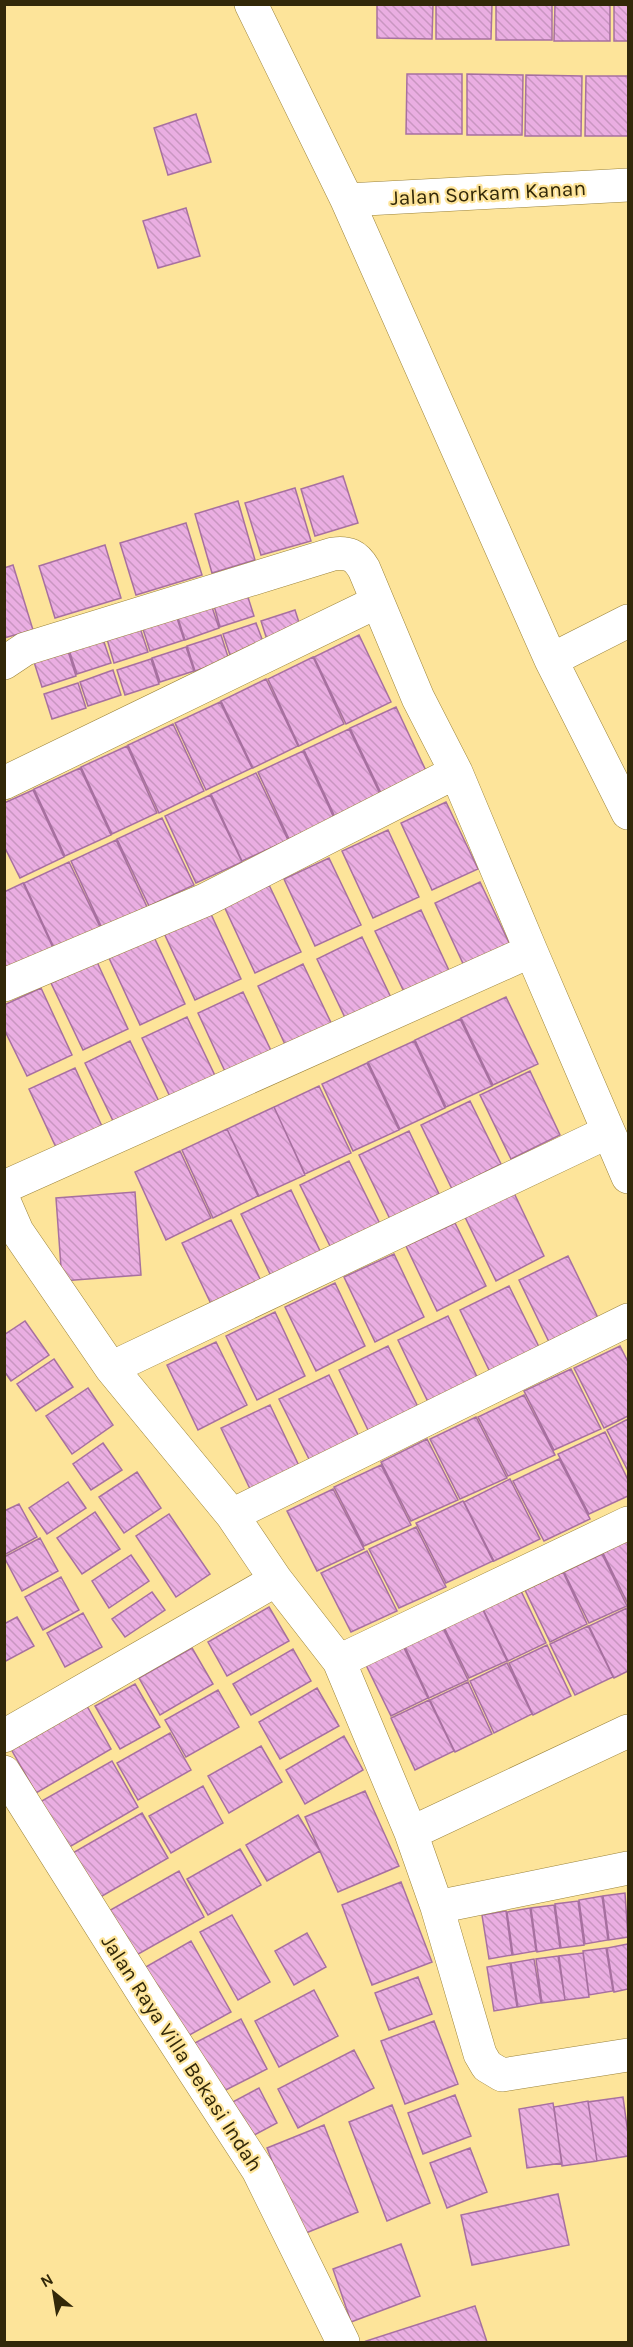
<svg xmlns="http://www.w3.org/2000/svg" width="633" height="2347" font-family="Karla,sans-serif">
<defs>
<pattern id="building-back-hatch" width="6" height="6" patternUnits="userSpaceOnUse" patternTransform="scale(1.5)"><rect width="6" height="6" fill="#eaaee2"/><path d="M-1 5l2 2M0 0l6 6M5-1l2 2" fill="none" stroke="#c996c1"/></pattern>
</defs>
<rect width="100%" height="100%" fill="#fde49a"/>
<path fill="url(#building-back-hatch)" stroke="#a770a0" stroke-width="1.5" d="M 377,4 L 433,4 L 432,39 L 377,38 Z
M 436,4 L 492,4 L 491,39 L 436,39 Z
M 496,4 L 552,4 L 552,40 L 496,40 Z
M 555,4 L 610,4 L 610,41 L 554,41 Z
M 614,4 L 628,4 L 628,41 L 614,41 Z
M 407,74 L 462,74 L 462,134 L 406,134 Z
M 467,74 L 523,75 L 522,135 L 467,135 Z
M 526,75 L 582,76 L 581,136 L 525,136 Z
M 586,76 L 628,76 L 628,136 L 585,136 Z
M 196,114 L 211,162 L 168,175 L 154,128 Z
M 186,208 L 200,256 L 158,268 L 143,221 Z
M 343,476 L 358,523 L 315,536 L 301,489 Z
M 295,488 L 311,541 L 261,555 L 245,503 Z
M 238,501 L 255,560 L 212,573 L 195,514 Z
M 186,523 L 202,575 L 136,595 L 120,543 Z
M 105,545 L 121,598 L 55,618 L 39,566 Z
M 13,565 L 33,630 L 4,638 L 4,568 Z
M 246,591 L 254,616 L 220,627 L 213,602 Z
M 211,604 L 219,628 L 185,640 L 177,615 Z
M 295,610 L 303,635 L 269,646 L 261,621 Z
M 176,615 L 184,640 L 150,651 L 142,626 Z
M 256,623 L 265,647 L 231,658 L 223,634 Z
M 140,628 L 148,652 L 114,663 L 107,639 Z
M 221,635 L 229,660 L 195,671 L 187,646 Z
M 359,635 L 391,702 L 346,724 L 314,657 Z
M 103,639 L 111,663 L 77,674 L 69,650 Z
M 186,647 L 194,671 L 160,682 L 152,658 Z
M 68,651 L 76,676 L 42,687 L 34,662 Z
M 313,657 L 344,724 L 299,746 L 268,679 Z
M 151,659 L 159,684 L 125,695 L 117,670 Z
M 113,670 L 121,695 L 88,706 L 80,682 Z
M 266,679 L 298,746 L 253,768 L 221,701 Z
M 78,683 L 86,708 L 52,719 L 44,694 Z
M 220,702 L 252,768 L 206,790 L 175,723 Z
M 396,707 L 427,773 L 382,795 L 350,728 Z
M 173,724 L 204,791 L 159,813 L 128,745 Z
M 349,729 L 381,796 L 335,817 L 304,750 Z
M 127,746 L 157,813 L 112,834 L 81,767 Z
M 303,751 L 334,818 L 289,839 L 258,772 Z
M 80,768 L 111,835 L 65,856 L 34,789 Z
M 256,773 L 288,840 L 242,861 L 211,794 Z
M 33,790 L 64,857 L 20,878 L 4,846 L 4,803 Z
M 210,795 L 242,862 L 196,883 L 165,816 Z
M 446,802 L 478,869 L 432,890 L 401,823 Z
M 162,818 L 194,885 L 149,906 L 117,839 Z
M 388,830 L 419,897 L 373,918 L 342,851 Z
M 116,840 L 147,907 L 102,928 L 71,861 Z
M 329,858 L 361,925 L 315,946 L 284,879 Z
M 69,862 L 101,929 L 55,950 L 24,883 Z
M 480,882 L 512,949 L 466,970 L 435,903 Z
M 23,883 L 54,950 L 9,972 L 4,962 L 4,892 Z
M 269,885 L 301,952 L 255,973 L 224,906 Z
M 421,910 L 452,977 L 407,998 L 375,931 Z
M 210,912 L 241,979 L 195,1000 L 164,933 Z
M 154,937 L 185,1004 L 140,1025 L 109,958 Z
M 362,937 L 394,1004 L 349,1026 L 317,959 Z
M 97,962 L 128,1029 L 83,1050 L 51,983 Z
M 303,964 L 335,1031 L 289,1053 L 258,986 Z
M 41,988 L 72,1055 L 27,1076 L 4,1029 L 4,1005 Z
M 243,992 L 275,1059 L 229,1080 L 198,1013 Z
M 506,997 L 538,1064 L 493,1085 L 461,1018 Z
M 187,1017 L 219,1084 L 174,1105 L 142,1038 Z
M 460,1019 L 492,1086 L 446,1107 L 415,1040 Z
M 130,1041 L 162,1108 L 117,1129 L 85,1063 Z
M 414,1041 L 445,1108 L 400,1129 L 368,1062 Z
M 367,1063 L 399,1130 L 353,1151 L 322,1084 Z
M 75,1068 L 106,1135 L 60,1156 L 29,1089 Z
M 530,1071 L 560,1135 L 511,1159 L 480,1095 Z
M 319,1086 L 351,1153 L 305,1174 L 274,1107 Z
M 470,1101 L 501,1164 L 452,1189 L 421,1125 Z
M 274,1107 L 305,1175 L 259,1196 L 227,1129 Z
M 227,1129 L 258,1196 L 213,1218 L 182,1150 Z
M 409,1131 L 439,1194 L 390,1219 L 359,1155 Z
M 180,1151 L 211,1218 L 166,1240 L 135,1172 Z
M 349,1161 L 380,1224 L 331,1248 L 300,1185 Z
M 291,1190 L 321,1253 L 272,1278 L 241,1214 Z
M 135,1192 L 141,1275 L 62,1281 L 56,1198 Z
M 514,1193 L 544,1256 L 496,1281 L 465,1217 Z
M 231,1220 L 262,1283 L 213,1308 L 182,1243 Z
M 455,1223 L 486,1286 L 437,1311 L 406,1246 Z
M 394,1254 L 424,1317 L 375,1342 L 344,1277 Z
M 568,1256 L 599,1320 L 550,1344 L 519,1280 Z
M 335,1283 L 365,1346 L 316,1371 L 285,1307 Z
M 509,1286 L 540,1349 L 491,1374 L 460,1310 Z
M 275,1312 L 305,1376 L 257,1400 L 226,1336 Z
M 448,1316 L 478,1379 L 429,1404 L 398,1340 Z
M 25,1321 L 49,1355 L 11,1381 L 4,1371 L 4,1335 Z
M 216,1342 L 247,1405 L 198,1430 L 167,1365 Z
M 388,1346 L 419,1409 L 370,1434 L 339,1370 Z
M 620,1346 L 628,1362 L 628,1416 L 604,1428 L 574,1368 Z
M 54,1359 L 73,1387 L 36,1411 L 17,1384 Z
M 571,1369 L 601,1429 L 554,1450 L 524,1391 Z
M 329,1375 L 360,1439 L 311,1463 L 279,1399 Z
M 88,1388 L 113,1425 L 72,1454 L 46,1416 Z
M 524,1395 L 555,1455 L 508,1476 L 478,1417 Z
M 270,1405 L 300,1468 L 252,1493 L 221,1428 Z
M 476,1417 L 507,1478 L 460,1499 L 430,1439 Z
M 628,1419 L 628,1471 L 607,1430 Z
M 605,1432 L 628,1480 L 628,1496 L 589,1514 L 558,1454 Z
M 427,1439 L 458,1500 L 411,1521 L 381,1462 Z
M 103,1443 L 122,1470 L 91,1490 L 73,1464 Z
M 559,1459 L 590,1519 L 544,1541 L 513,1481 Z
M 381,1465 L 411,1525 L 364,1546 L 334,1487 Z
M 137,1472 L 161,1508 L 124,1533 L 99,1497 Z
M 510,1479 L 540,1539 L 494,1561 L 464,1502 Z
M 68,1482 L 86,1508 L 47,1534 L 29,1508 Z
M 333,1489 L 364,1549 L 317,1571 L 287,1511 Z
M 463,1501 L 493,1561 L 446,1583 L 416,1523 Z
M 19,1504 L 37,1537 L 4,1555 L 4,1511 Z
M 95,1512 L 120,1549 L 82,1574 L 57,1538 Z
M 169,1514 L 210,1574 L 176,1597 L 136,1536 Z
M 416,1527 L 446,1587 L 399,1608 L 369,1549 Z
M 40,1538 L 58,1571 L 22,1591 L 4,1557 Z
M 628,1540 L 628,1604 L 603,1553 Z
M 367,1551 L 397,1611 L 351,1632 L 321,1573 Z
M 602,1554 L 627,1606 L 589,1623 L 564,1572 Z
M 131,1555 L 149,1581 L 109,1608 L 92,1581 Z
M 563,1572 L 587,1624 L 550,1642 L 525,1590 Z
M 61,1577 L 79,1610 L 43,1630 L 25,1597 Z
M 521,1591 L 546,1643 L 508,1661 L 483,1609 Z
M 152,1592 L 165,1610 L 125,1637 L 112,1619 Z
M 269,1607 L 289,1641 L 227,1676 L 208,1642 Z
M 482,1608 L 507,1661 L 469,1678 L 444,1627 Z
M 627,1608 L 628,1671 L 614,1678 L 589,1626 Z
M 83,1613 L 102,1647 L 65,1667 L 47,1633 Z
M 17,1617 L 34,1646 L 4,1662 L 4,1624 Z
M 588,1626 L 613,1677 L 575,1695 L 550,1644 Z
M 443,1628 L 468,1680 L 429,1698 L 405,1647 Z
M 547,1645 L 571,1696 L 533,1715 L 509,1663 Z
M 403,1646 L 428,1698 L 391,1716 L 366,1665 Z
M 192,1648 L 213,1684 L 160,1715 L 139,1678 Z
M 293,1649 L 311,1681 L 251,1715 L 233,1684 Z
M 507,1663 L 532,1714 L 494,1733 L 470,1681 Z
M 468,1682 L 492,1734 L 455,1752 L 430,1700 Z
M 135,1684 L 160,1727 L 120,1749 L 95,1706 Z
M 317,1688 L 339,1726 L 280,1759 L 259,1722 Z
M 218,1690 L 239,1727 L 186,1757 L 165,1720 Z
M 429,1700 L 454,1751 L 415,1770 L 391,1718 Z
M 87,1706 L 111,1749 L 36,1793 L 11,1749 Z
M 170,1733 L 191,1770 L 138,1800 L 117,1763 Z
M 344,1736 L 363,1770 L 305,1804 L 286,1770 Z
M 261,1746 L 282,1782 L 229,1813 L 208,1776 Z
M 112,1761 L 138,1807 L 66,1849 L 40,1802 Z
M 203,1786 L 223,1823 L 171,1853 L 149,1816 Z
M 365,1791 L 399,1866 L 338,1892 L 305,1817 Z
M 142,1813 L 168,1858 L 97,1899 L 71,1854 Z
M 298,1815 L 320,1851 L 267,1881 L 246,1845 Z
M 240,1849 L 261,1885 L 208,1915 L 187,1879 Z
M 179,1871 L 204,1917 L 133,1957 L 107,1912 Z
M 401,1882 L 432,1962 L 372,1985 L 342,1905 Z
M 625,1893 L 628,1937 L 609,1940 L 603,1896 Z
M 602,1896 L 608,1940 L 585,1944 L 579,1900 Z
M 578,1901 L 584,1945 L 561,1948 L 555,1904 Z
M 554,1905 L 560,1948 L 537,1952 L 531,1908 Z
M 530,1908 L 536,1951 L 513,1955 L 507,1912 Z
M 506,1911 L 512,1955 L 489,1959 L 482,1915 Z
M 232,1915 L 270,1982 L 238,2000 L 200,1932 Z
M 307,1933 L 326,1967 L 294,1985 L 275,1951 Z
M 191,1941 L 231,2012 L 184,2038 L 144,1968 Z
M 628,1944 L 628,1989 L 614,1992 L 607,1948 Z
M 606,1948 L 613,1991 L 589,1995 L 583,1951 Z
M 583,1953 L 589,1997 L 565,2000 L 559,1956 Z
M 558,1956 L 565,2000 L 542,2003 L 536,1959 Z
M 534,1959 L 541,2003 L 518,2007 L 511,1963 Z
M 510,1963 L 517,2007 L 494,2011 L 487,1967 Z
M 418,1977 L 432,2014 L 389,2030 L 375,1993 Z
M 314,1990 L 338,2036 L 279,2067 L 255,2021 Z
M 241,2019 L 267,2069 L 212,2097 L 187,2047 Z
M 434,2021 L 458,2084 L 405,2104 L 381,2041 Z
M 354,2050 L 374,2088 L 298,2128 L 278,2089 Z
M 259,2088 L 277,2123 L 245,2140 L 227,2105 Z
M 455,2095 L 471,2136 L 423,2154 L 408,2113 Z
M 623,2097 L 628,2134 L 628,2156 L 597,2161 L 588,2102 Z
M 588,2101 L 597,2161 L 562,2166 L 554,2107 Z
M 553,2103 L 562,2163 L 527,2168 L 519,2109 Z
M 392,2105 L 430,2203 L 387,2221 L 349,2122 Z
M 324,2125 L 358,2212 L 301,2235 L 267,2148 Z
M 470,2148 L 487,2192 L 447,2208 L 430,2163 Z
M 558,2194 L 569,2245 L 472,2265 L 461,2215 Z
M 401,2244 L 420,2296 L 351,2322 L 333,2269 Z
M 475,2306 L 487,2342 L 367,2342 L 366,2341 Z"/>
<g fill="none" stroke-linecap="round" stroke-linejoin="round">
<g stroke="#9b833a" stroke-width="34">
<path id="minor" d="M 251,4 L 347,200 L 551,660 L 628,813
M 347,200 L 628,185
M 551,660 L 628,621
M 4,663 L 25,649 L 333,554 C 348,552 356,555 364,569 L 418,698 L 456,772 L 531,951 L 628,1177
M 4,783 L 377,602
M 4,985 L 205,900 L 456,772
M 4,1187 L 531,951
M 4,1201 L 17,1231 L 111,1368 L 232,1515 L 276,1580 L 339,1661 L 411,1833 L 437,1907 L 480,2054 L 487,2066 L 502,2075 L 628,2055
M 111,1368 L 608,1132
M 232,1515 L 628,1320
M 339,1661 L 628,1523
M 4,1736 L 276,1580
M 411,1833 L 628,1731
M 437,1907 L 628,1868"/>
</g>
<g stroke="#9b833a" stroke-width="34">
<path id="secondary" d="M 4,1772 L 145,1996 L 258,2170 L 343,2342"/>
</g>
<use href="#minor" stroke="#fff" stroke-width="33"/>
<use href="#secondary" stroke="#fff" stroke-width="33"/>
</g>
<g text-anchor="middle" stroke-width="4.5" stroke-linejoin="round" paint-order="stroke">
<g font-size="21" fill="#322809" stroke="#fde49a">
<text transform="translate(488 193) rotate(-3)" y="7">Jalan Sorkam Kanan</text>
<text transform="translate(182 2053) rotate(57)" y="7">Jalan Raya Villa Bekasi Indah</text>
</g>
</g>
<rect width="633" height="2347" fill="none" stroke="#322809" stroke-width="12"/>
<g transform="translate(54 2293) rotate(330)" stroke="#fde49a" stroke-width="4.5" paint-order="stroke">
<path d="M0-4.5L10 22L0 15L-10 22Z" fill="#322809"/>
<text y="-9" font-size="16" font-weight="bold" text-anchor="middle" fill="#322809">N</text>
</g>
</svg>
